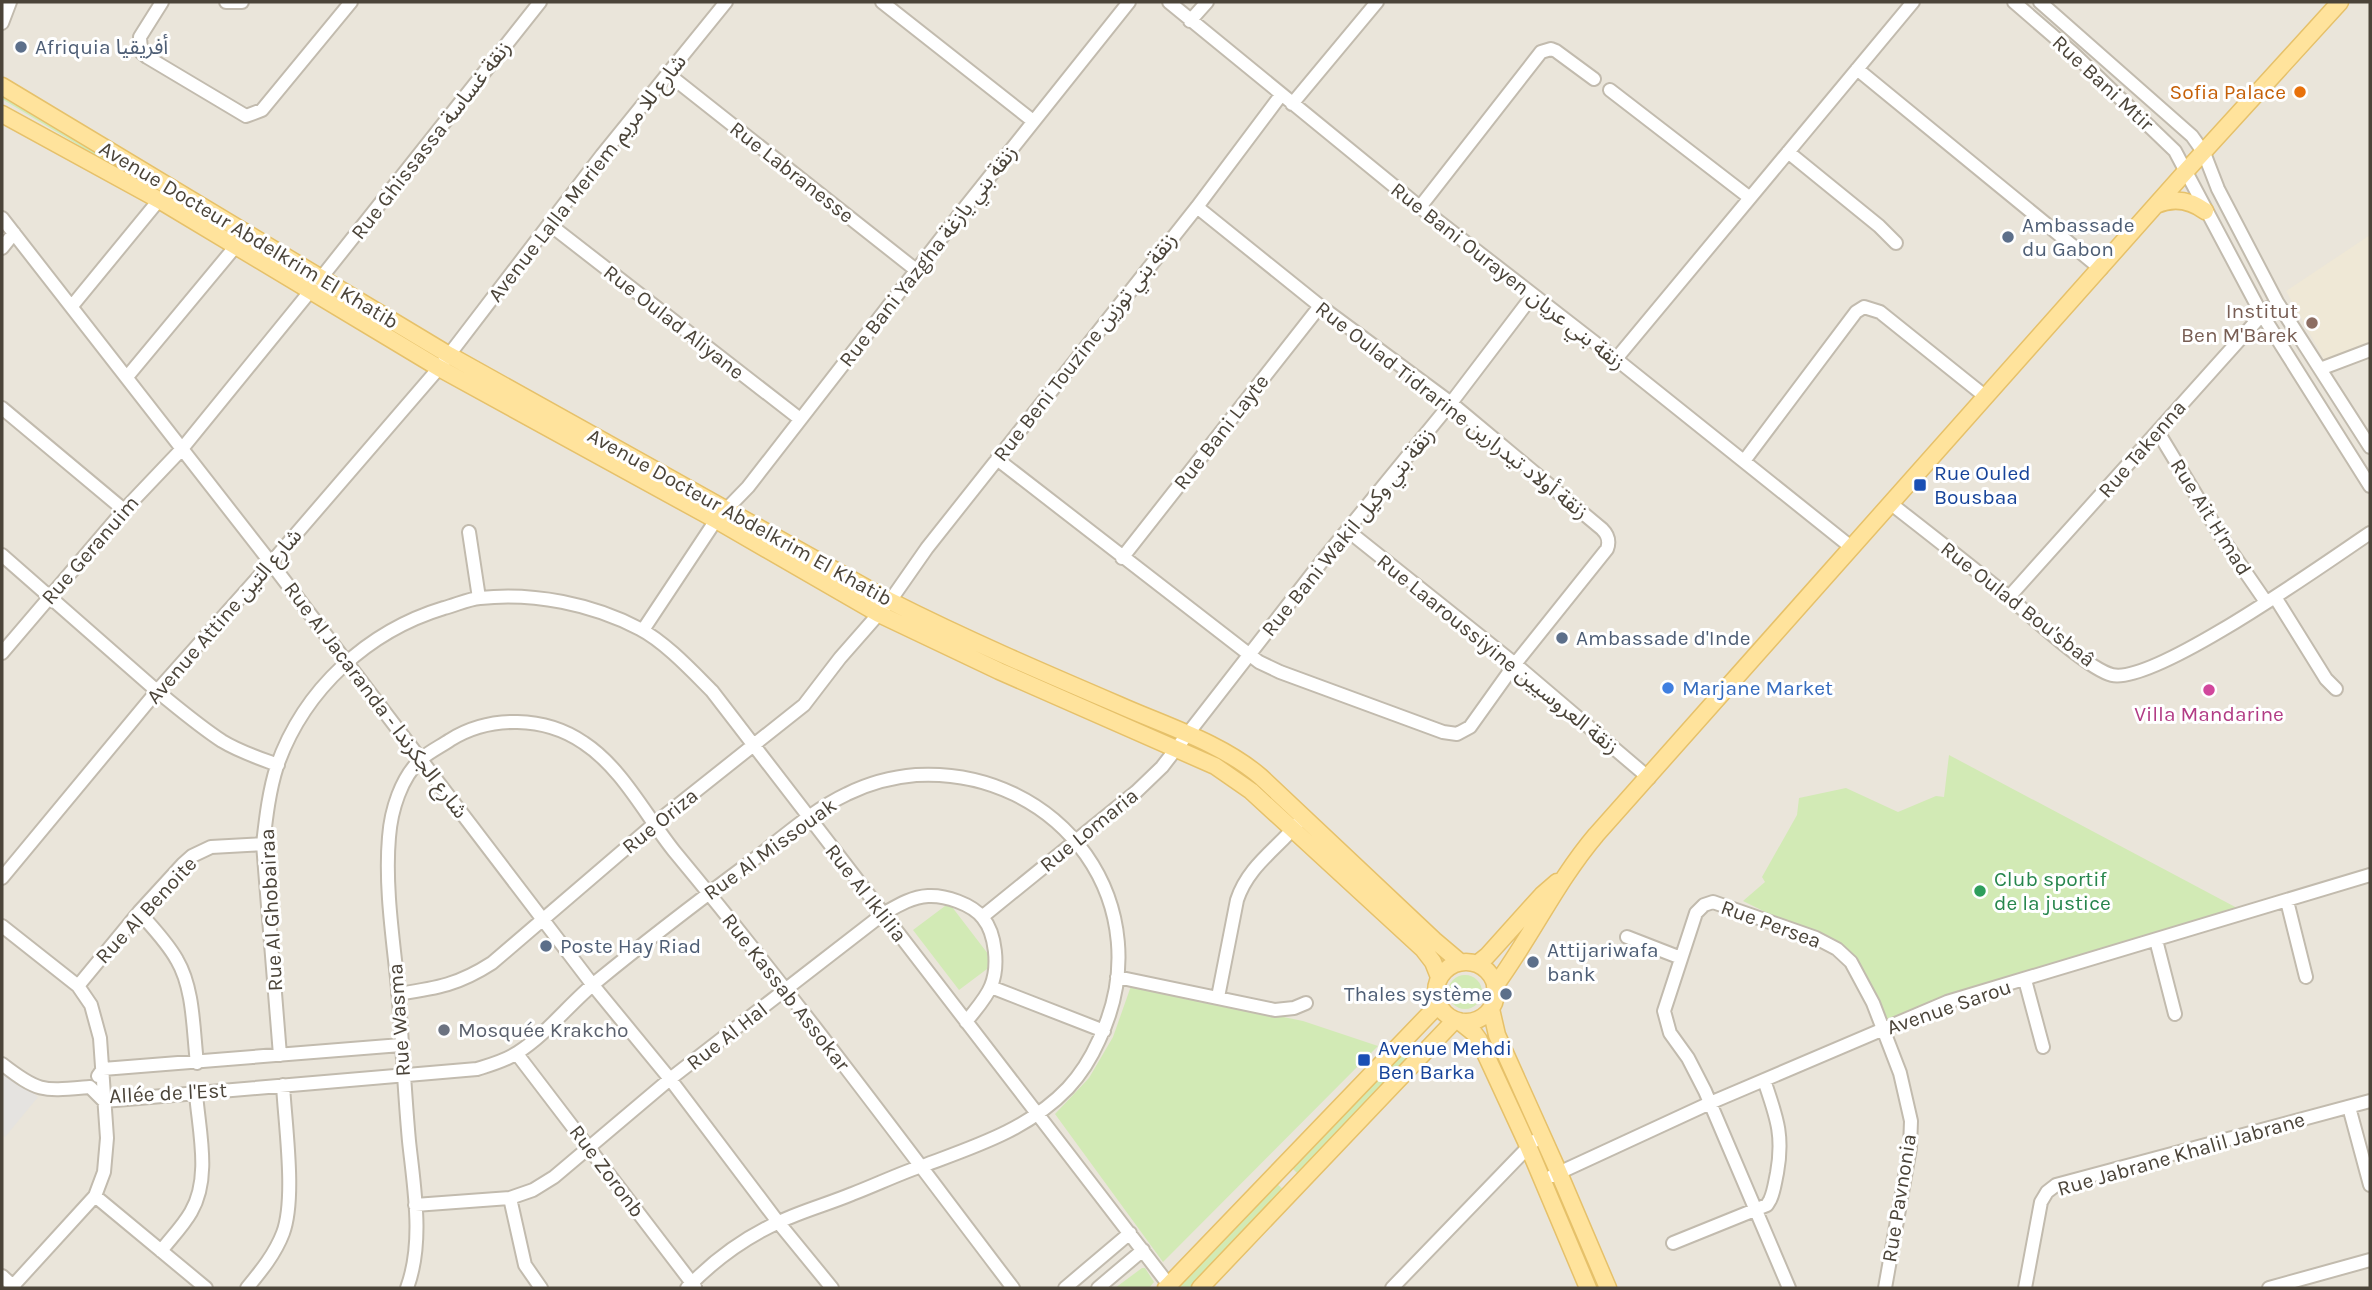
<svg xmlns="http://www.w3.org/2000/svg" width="2372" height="1290" font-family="Karla,'Noto Sans Arabic',sans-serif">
<rect width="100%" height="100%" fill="#f6f3ec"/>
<path fill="#eae5da" d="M 2,2 L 2370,2 L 2370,1288 L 2,1288 Z"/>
<path fill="#efe8d6" d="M 2370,235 L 2370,344 L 2325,361 L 2286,291 Z"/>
<path fill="#d2eab5" d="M 2,92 L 305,276 L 304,278 L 301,279 L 2,99 Z
M 1949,755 L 2239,909 L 1887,1022 L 1850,954 L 1743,901 L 1765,882 L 1762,877 L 1797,815 L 1799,798 L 1846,788 L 1898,812 L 1936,796 L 1944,797 Z
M 949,903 L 995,963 L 959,990 L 913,930 Z
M1448 992a17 17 0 1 1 34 0a17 17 0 1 1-34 0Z
M 1131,986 L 1303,1021 L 1378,1046 L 1163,1262 L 1055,1114 L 1089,1078 L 1113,1037 Z
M 1411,1041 L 1419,1049 L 1299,1175 L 1291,1167 Z
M 1276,1183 L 1285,1191 L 1191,1288 L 1175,1288 Z
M 1142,1268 L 1145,1268 L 1154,1282 L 1149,1288 L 1115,1288 Z"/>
<path fill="#e5e3e0" d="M 2,1067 L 38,1097 L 5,1137 L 2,1135 Z"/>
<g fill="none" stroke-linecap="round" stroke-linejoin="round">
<g stroke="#c2bbae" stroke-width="16">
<path id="minor" d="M 162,2 L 140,37 L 141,52 L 147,57 L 246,116 L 262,110 L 351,2
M 226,2 L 242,2
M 882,2 L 1033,121
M 1169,2 L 1411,200 L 1616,359 L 1851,547
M 2014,2 L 2073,53 L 2175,151 L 2261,313 L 2370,486
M 2040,2 L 2192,136 L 2204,153 L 2218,189 L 2277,302 L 2370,447
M 1190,21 L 1207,2
M 2,23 L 10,2
M 1857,69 L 2101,269
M 668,74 L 916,270
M 1610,90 L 1750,198
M 1292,104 L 1377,2
M 1788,152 L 1879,226 L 1896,243
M 1420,207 L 1541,52 L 1551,49 L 1556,51 L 1594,79
M 2,218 L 271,563 L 592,984 L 670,1079 L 778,1222 L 832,1288
M 549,224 L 800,419
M 2,248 L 14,233
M 72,306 L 159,200
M 1616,359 L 1913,2
M 2320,369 L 2370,350
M 127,377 L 235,247
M 2,408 L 124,510
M 2158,432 L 2224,541 L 2266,602
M 997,459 L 1259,662 L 1280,672 L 1443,732 L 1457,734 L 1470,727 L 1515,664 L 1607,549 C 1610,541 1608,535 1602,529 L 1451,403 L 1320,306 L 1197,207
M 1744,461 L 1856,312 L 1864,307 L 1880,312 L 1986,397
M 1890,503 C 1931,535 1971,566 2011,599 C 2032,617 2088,669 2112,675 C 2155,685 2328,561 2370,533
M 1347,530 L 1515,664 L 1649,778
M 469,532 L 479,598
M 2,555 L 157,691 C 178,708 199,726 222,741 C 240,752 259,758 278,765
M 1122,558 L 1320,306
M 2009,597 L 2268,308
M 2275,597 L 2326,679 L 2336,689
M 643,630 L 716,520 L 748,487 L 967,205 L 1129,2
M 2,653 L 124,510 L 181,450 L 321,278 L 540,2
M 2,878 L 157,691 L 271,563 L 439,368 L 602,155 L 726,2
M 2287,901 L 2306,977
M 139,912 C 152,927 167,942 177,960 C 194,989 193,1030 197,1063
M 982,917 L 1136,792 L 1162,767 L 1326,556 L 1451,403 L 1533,295
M 2,926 L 78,986 L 91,1005 L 100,1038 L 107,1138 L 104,1172 L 95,1196 L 11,1288
M 1627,937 L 1681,958
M 2156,940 L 2175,1014
M 1117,977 L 1275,1010 L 1294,1008 L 1306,1003
M 2025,980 L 2043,1047
M 78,986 L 139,912 L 183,864 L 192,856 L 211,847 L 263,844
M 991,987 L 1104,1031
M 398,994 C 437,988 458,985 492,963 L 653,825 L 804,705 L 840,658 L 890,601 L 927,548 L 1197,207 L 1281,95
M 1218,997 L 1237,900 C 1248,866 1277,849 1298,823
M 517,1054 L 695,1287
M 280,1055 L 263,844 C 266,818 269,791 277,766 C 304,689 368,631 444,608 C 456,605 468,599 480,598 C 533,592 593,604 640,629 C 665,642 692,671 712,691 L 1169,1285
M 2,1064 C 39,1093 43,1091 90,1087
M 98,1076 L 103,1069 L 401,1045
M 90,1087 L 104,1101 L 477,1069 C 490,1065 505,1061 517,1053 C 547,1034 569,1004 596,982 C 646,941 697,902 748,864 C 780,840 811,811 847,794 C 869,783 892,777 916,775 C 1061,767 1163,907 1099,1040 C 1091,1058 1081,1074 1068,1088 C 1029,1129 976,1146 925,1165 C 900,1173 876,1185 852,1194 C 828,1204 802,1211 779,1222 C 744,1238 713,1261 687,1288
M 2349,1107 L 2370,1185
M 1552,1176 L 1710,1103 L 1947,1002 L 2370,875
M 95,1196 L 206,1288
M 510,1198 L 525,1265 L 541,1288
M 415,1205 L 510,1198 L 533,1190 L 554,1177 L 670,1079 L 883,914 C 897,906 911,897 928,896 C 945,895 972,904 983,918 C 996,934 999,967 991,986 C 986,999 974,1011 966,1022
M 1673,1243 L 1767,1205 L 1770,1200 C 1774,1192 1775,1182 1777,1173 C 1784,1134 1776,1116 1764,1080
M 161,1251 C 171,1238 183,1226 191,1212 C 211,1178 199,1131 196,1094
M 2,1276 L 15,1288
M 247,1288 C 261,1271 275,1254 283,1233 C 296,1198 285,1124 283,1085
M 407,1288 C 424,1242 414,1188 409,1141 C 404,1087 402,1032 397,978 C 392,932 385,883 389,837 C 391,810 401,778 421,759 C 429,752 441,746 450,740 C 490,715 545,716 584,743 C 622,768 646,816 674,851 C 792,993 902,1142 1013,1288
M 1065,1288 L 1130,1233
M 1098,1288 L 1143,1250
M 1392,1288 L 1534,1141
M 1789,1288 L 1705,1091 L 1688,1058 L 1670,1033 L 1664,1011 L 1696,913 L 1704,905 L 1713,902 L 1816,938 L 1837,949 L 1851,962 L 1873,1003 L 1900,1073 L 1911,1121 L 1910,1148 L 1885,1288
M 2025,1288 L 2041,1202 L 2047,1192 L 2056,1185 L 2370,1101
M 2269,1288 L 2370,1260"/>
</g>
<g stroke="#e6c16a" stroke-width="19">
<path id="major" d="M 2,86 L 449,355 L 890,601 C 965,639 1042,672 1119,705 C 1166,726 1222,743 1261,777 L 1434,940 L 1460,962
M 2,114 L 159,200 L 439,368 L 716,520 L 879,614 L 999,671 L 1215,766 L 1251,791 L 1423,949 L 1433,962 L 1439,977
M 2156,205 C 2174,197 2190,200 2205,211
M1436 992a30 30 0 1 1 60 0a30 30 0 1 1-60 0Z
M 1477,964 L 1487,956 L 1542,895 L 1557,882
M 1495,986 C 1531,937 1557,881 1596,835 L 2186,171 L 2340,2
M 1491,1009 L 1497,1035 L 1559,1173 L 1608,1288
M 1459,1021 L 1474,1033 L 1479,1040 L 1528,1146 L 1588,1288
M 1166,1288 L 1438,1005
M 1200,1288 L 1455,1020"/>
</g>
<use href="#minor" stroke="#fff" stroke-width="12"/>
<use href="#major" stroke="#ffe39c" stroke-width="16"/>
</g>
<g fill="#5c6f8a" stroke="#fff" stroke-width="2.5">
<circle cx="21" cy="47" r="7"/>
<circle cx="2008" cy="237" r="7"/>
<circle cx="1562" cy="638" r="7"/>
<circle cx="546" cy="946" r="7"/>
<circle cx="1533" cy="962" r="7"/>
<circle cx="1506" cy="994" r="7"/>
</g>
<circle fill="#e8710a" stroke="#fff" stroke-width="2.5" cx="2300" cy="92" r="7"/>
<circle fill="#8d6e63" stroke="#fff" stroke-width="2.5" cx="2312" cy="323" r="7"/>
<g fill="#1a4fb4" stroke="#fff" stroke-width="2.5">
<rect x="1913" y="478" width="14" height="14" rx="3.5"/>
<rect x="1357" y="1053" width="14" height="14" rx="3.5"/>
</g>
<circle fill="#3f7fe0" stroke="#fff" stroke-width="2.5" cx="1668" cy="688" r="7"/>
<circle fill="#d1479c" stroke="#fff" stroke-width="2.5" cx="2209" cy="690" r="7"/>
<circle fill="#2e9e5b" stroke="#fff" stroke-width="2.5" cx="1980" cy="891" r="7"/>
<circle fill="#6b7280" stroke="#fff" stroke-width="2.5" cx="444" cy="1030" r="7"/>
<g text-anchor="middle" stroke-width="6" stroke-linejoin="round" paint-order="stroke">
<g font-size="21" fill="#4e5e75" stroke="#fff" text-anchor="start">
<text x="35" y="54">Afriquia أفريقيا</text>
<text x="2022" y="232">Ambassade<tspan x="2022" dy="24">du Gabon</tspan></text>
<text x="1576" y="645">Ambassade d'Inde</text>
<text x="560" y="953">Poste Hay Riad</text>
<text x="1547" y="957">Attijariwafa<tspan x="1547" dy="24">bank</tspan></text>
<text x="1492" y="1001" text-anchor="end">Thales système</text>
</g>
<g font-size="21" fill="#4b4439" stroke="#fff">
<text transform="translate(2103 83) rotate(43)" y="7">Rue Bani Mtir</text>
<text transform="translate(431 140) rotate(-52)" y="7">Rue Ghissassa زنقة غساسة</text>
<text transform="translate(792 172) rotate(38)" y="7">Rue Labranesse</text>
<text transform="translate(587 178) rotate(-52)" y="7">Avenue Lalla Meriem شارع للا مريم</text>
<text transform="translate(249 235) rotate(31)" y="7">Avenue Docteur Abdelkrim El Khatib</text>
<text transform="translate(928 256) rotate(-52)" y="7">Rue Bani Yazgha زنقة بني يازغة</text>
<text transform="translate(1508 276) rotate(38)" y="7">Rue Bani Ourayen زنقة بني عريان</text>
<text transform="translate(674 322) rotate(38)" y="7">Rue Oulad Aliyane</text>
<text transform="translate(1085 347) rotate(-52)" y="7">Rue Beni Touzine زنقة بني توزين</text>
<text transform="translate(1452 410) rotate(38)" y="7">Rue Oulad Tidrarine زنقة أولاد تيدرارين</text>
<text transform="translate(1221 432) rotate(-52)" y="7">Rue Bani Layte</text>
<text transform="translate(2142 449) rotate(-49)" y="7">Rue Takenna</text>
<text transform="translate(740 517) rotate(29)" y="7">Avenue Docteur Abdelkrim El Khatib</text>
<text transform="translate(2211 517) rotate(58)" y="7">Rue Ait H'mad</text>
<text transform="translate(1348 532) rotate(-51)" y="7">Rue Bani Wakil زنقة بني وكيل</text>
<text transform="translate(90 550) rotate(-49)" y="7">Rue Geranuim</text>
<text transform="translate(2018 604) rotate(38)" y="7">Rue Oulad Bou'sbaâ</text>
<text transform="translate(224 616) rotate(-49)" y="7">Avenue Attine شارع التين</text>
<text transform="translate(1498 654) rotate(39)" y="7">Rue Laaroussiyine زنقة العروسيين</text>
<text transform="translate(376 700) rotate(53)" y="7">Rue Al Jacaranda - شارع الجكرندا</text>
<text transform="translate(660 821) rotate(-39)" y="7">Rue Oriza</text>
<text transform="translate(1089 830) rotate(-39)" y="7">Rue Lomaria</text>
<text transform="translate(770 849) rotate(-36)" y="7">Rue Al Missouak</text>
<text transform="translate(866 893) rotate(52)" y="7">Rue Al Iklilia</text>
<text transform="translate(146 910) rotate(-47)" y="7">Rue Al Benoite</text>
<text transform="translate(271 910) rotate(-93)" y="7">Rue Al Ghobairaa</text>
<text transform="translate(1771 924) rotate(20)" y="7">Rue Persea</text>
<text transform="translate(786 992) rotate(52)" y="7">Rue Kassab Assokar</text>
<text transform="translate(1949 1007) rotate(-19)" y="7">Avenue Sarou</text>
<text transform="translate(399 1020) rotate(-94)" y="7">Rue Wasma</text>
<text transform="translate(727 1036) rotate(-38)" y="7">Rue Al Hal</text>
<text transform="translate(168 1093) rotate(-3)" y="7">Allée de l'Est</text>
<text transform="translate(2181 1154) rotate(-16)" y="7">Rue Jabrane Khalil Jabrane</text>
<text transform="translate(607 1171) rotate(53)" y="7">Rue Zoronb</text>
<text transform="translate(1899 1198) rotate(-81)" y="7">Rue Pavnonia</text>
</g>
<g font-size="21" fill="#c56008" stroke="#fff" text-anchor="end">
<text x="2286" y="99">Sofia Palace</text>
</g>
<g font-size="21" fill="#785e54" stroke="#fff" text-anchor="end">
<text x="2298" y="318">Institut<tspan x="2298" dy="24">Ben M'Barek</tspan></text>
</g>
<g font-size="21" fill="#164399" stroke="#fff" text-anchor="start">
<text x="1934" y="480">Rue Ouled<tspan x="1934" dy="24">Bousbaa</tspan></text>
<text x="1378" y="1055">Avenue Mehdi<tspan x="1378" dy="24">Ben Barka</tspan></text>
</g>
<g font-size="21" fill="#366cbe" stroke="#fff" text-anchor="start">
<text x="1682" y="695">Marjane Market</text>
</g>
<g font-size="21" fill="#b23c85" stroke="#fff">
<text x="2209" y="721">Villa Mandarine</text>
</g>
<g font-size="21" fill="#27864d" stroke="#fff" text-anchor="start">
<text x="1994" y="886">Club sportif<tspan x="1994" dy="24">de la justice</tspan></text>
</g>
<g font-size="21" fill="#5b616d" stroke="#fff" text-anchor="start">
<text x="458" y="1037">Mosquée Krakcho</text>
</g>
</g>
<rect width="2372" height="1290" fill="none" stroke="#4b4439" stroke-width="7"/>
</svg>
